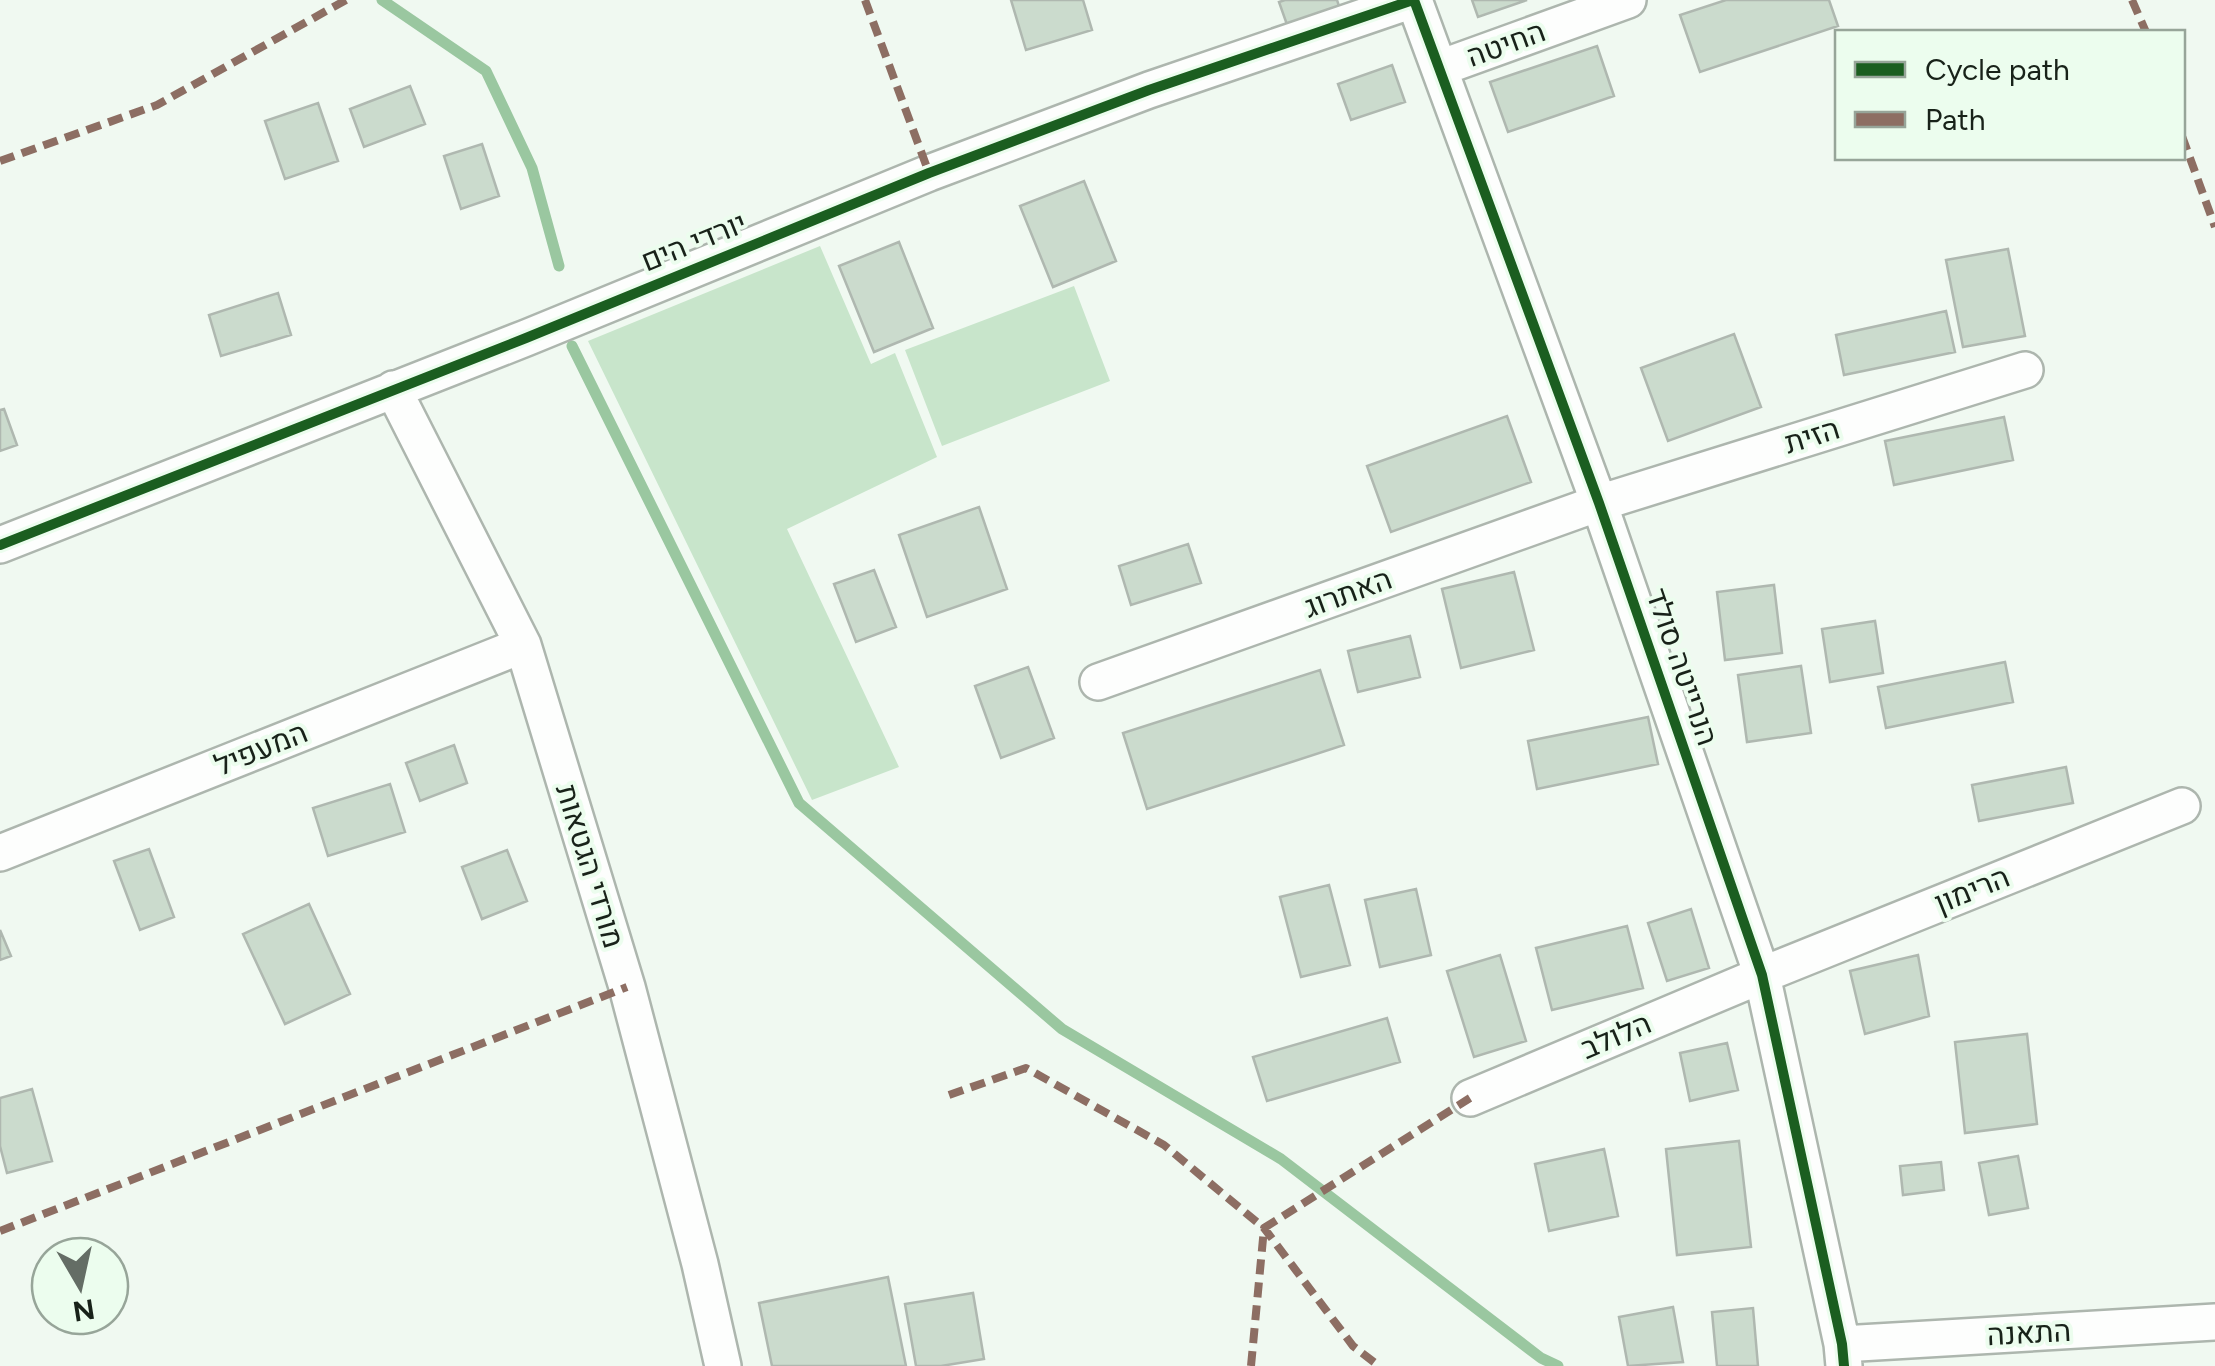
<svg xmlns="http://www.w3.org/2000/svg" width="2215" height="1366" font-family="Figtree,Heebo,sans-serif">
<rect width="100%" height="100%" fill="#f0f9f1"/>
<path fill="#c8e5cb" d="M 820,246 L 871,364 L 895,353 L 937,457 L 787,529 L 899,767 L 812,800 L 588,341 Z
M 1074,286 L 1110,381 L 942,446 L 905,350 Z"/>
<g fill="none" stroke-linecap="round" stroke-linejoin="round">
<path stroke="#9ac7a0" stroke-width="11" d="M 382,0 L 486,71 L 532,168 L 559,266
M 572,346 L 799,803 L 1062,1029 L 1281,1159 L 1541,1358 L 1558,1366"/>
</g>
<path fill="#cbdbcd" stroke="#afb8b0" stroke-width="2.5" d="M 1011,0 L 1083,0 L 1092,30 L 1026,50 Z
M 1285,0 L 1337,0 L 1343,18 L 1291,36 L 1279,2 Z
M 1472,0 L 1527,0 L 1478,17 Z
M 1726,0 L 1829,0 L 1838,26 L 1700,72 L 1680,15 Z
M 1597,46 L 1614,96 L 1508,132 L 1490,82 Z
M 1392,65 L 1405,102 L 1351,120 L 1338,84 Z
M 410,86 L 425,124 L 364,147 L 350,109 Z
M 318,103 L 338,161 L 285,179 L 265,121 Z
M 482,144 L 499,196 L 461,209 L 444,156 Z
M 1084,181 L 1116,261 L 1053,287 L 1020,206 Z
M 899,242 L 933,328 L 874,352 L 839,266 Z
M 2008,249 L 2025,336 L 1963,347 L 1946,260 Z
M 278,293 L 291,335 L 221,356 L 209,315 Z
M 1946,311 L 1955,352 L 1844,375 L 1836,335 Z
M 1734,334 L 1761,407 L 1668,441 L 1641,368 Z
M 4,409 L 17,445 L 0,451 L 0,410 Z
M 1507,416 L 1531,482 L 1391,532 L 1367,466 Z
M 2004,417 L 2013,460 L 1894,485 L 1885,441 Z
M 979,507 L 1007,589 L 927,617 L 899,535 Z
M 1188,544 L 1201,583 L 1131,605 L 1119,566 Z
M 874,570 L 896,627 L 856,642 L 834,584 Z
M 1514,572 L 1534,650 L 1461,668 L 1442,589 Z
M 1774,585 L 1782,653 L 1725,660 L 1717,592 Z
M 1875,621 L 1883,673 L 1830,682 L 1822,629 Z
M 1410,636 L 1420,677 L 1358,692 L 1348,651 Z
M 2005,662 L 2013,702 L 1886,728 L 1878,687 Z
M 1801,666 L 1811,733 L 1747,742 L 1738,675 Z
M 1028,667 L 1054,738 L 1001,758 L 975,686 Z
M 1320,670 L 1344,745 L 1147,809 L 1123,733 Z
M 1648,717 L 1658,764 L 1537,789 L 1528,741 Z
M 454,745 L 467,783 L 420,801 L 406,763 Z
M 2066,767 L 2073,803 L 1979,821 L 1972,785 Z
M 390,784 L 405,832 L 328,856 L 313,808 Z
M 149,849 L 174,917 L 140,930 L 114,861 Z
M 507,850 L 527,901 L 482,919 L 462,867 Z
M 1329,885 L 1350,965 L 1301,977 L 1280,897 Z
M 1416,889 L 1431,955 L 1380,967 L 1365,900 Z
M 309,904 L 350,994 L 285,1024 L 243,934 Z
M 1691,909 L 1709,968 L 1667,981 L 1648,923 Z
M 1627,926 L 1643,988 L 1552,1010 L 1536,948 Z
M 0,930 L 11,956 L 0,960 Z
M 1500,955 L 1526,1041 L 1474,1057 L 1447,971 Z
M 1918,955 L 1929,1016 L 1865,1034 L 1850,971 Z
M 1387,1018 L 1400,1062 L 1267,1101 L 1253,1057 Z
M 2027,1034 L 2037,1124 L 1965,1133 L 1955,1042 Z
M 1727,1043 L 1738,1090 L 1690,1101 L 1680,1053 Z
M 32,1089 L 52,1161 L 7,1173 L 0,1146 L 0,1098 Z
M 1739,1141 L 1751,1247 L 1677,1255 L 1666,1149 Z
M 1604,1149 L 1618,1216 L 1549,1231 L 1535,1164 Z
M 2018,1156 L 2028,1208 L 1989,1215 L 1979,1163 Z
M 1941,1162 L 1944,1190 L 1903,1195 L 1900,1166 Z
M 888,1277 L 906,1366 L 772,1366 L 759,1303 Z
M 973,1293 L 984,1359 L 941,1366 L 916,1366 L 905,1304 Z
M 1673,1307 L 1683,1362 L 1628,1366 L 1619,1317 Z
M 1753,1308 L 1758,1366 L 1717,1366 L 1712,1312 Z"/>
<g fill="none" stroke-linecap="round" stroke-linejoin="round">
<g stroke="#adb6ae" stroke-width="40">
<path id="minor" d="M 1414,0 L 1599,503 L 1762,975 L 1842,1344 L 1844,1366
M 1440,68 L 1628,0
M 393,389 L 523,645 L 627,987 L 700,1264 L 723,1366
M 0,545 L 526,338 L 929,173 L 1149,90 L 1413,0
M 1098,682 L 1599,503 L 2025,370
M 0,853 L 523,645
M 1470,1098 L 1762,975 L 2182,806
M 1842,1344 L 2215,1322"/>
</g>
<use href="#minor" stroke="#fdfefd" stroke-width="35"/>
<path stroke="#8d6e63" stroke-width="8" stroke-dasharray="15 8" stroke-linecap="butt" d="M 865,0 L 929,173
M 2132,0 L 2146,32
M 2182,136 L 2215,227
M 0,161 L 157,105 L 346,0
M 949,1095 L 1026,1068 L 1164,1145 L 1264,1228 L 1353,1346 L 1379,1366
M 0,1231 L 627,987
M 1251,1366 L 1264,1228 L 1470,1098"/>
<g stroke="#ecfdee" stroke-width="16">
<path id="cycleway" d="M 1414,0 L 1599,503 L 1762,975 L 1842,1344 L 1844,1366
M 0,545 L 526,338 L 929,173 L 1149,90 L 1413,0"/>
</g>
<use href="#cycleway" stroke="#1b5e20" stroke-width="10"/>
</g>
<g text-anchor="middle" stroke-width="8" stroke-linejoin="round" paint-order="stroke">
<g font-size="30" fill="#182219" stroke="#ecfdee">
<text transform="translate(1506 44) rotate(-20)" y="10">החיטה</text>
<text transform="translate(694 242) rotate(-22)" y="10">יורדי הים</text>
<text transform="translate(1812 436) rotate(-17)" y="10">הזית</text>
<text transform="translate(1348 593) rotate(-20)" y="10">האתרוג</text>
<text transform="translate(1682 667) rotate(71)" y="10">הנרייטה סולד</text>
<text transform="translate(261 749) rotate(-22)" y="10">המעפיל</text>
<text transform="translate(590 866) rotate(73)" y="10">מורדי הגטאות</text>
<text transform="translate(1972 890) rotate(-22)" y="10">הרימון</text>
<text transform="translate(1616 1036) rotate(-23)" y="10">הלולב</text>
<text transform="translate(2029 1333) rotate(-3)" y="10">התאנה</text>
</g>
</g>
<rect x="1835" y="30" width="350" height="130" fill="#ecfdee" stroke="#97a599" stroke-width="2.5"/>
<rect x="1855" y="62" width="50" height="15" fill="#1b5e20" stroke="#97a599" stroke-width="2.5"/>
<text x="1925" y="80" font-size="30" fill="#182219">Cycle path</text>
<rect x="1855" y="112" width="50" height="15" fill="#8d6e63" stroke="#97a599" stroke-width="2.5"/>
<text x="1925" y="130" font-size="30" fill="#182219">Path</text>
<g transform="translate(80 1286) rotate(171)"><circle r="48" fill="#ecfdee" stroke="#97a599" stroke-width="2.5"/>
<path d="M0-8L18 38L0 25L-18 38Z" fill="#646d65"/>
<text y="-15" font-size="28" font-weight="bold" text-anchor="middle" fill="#182219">N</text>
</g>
</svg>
